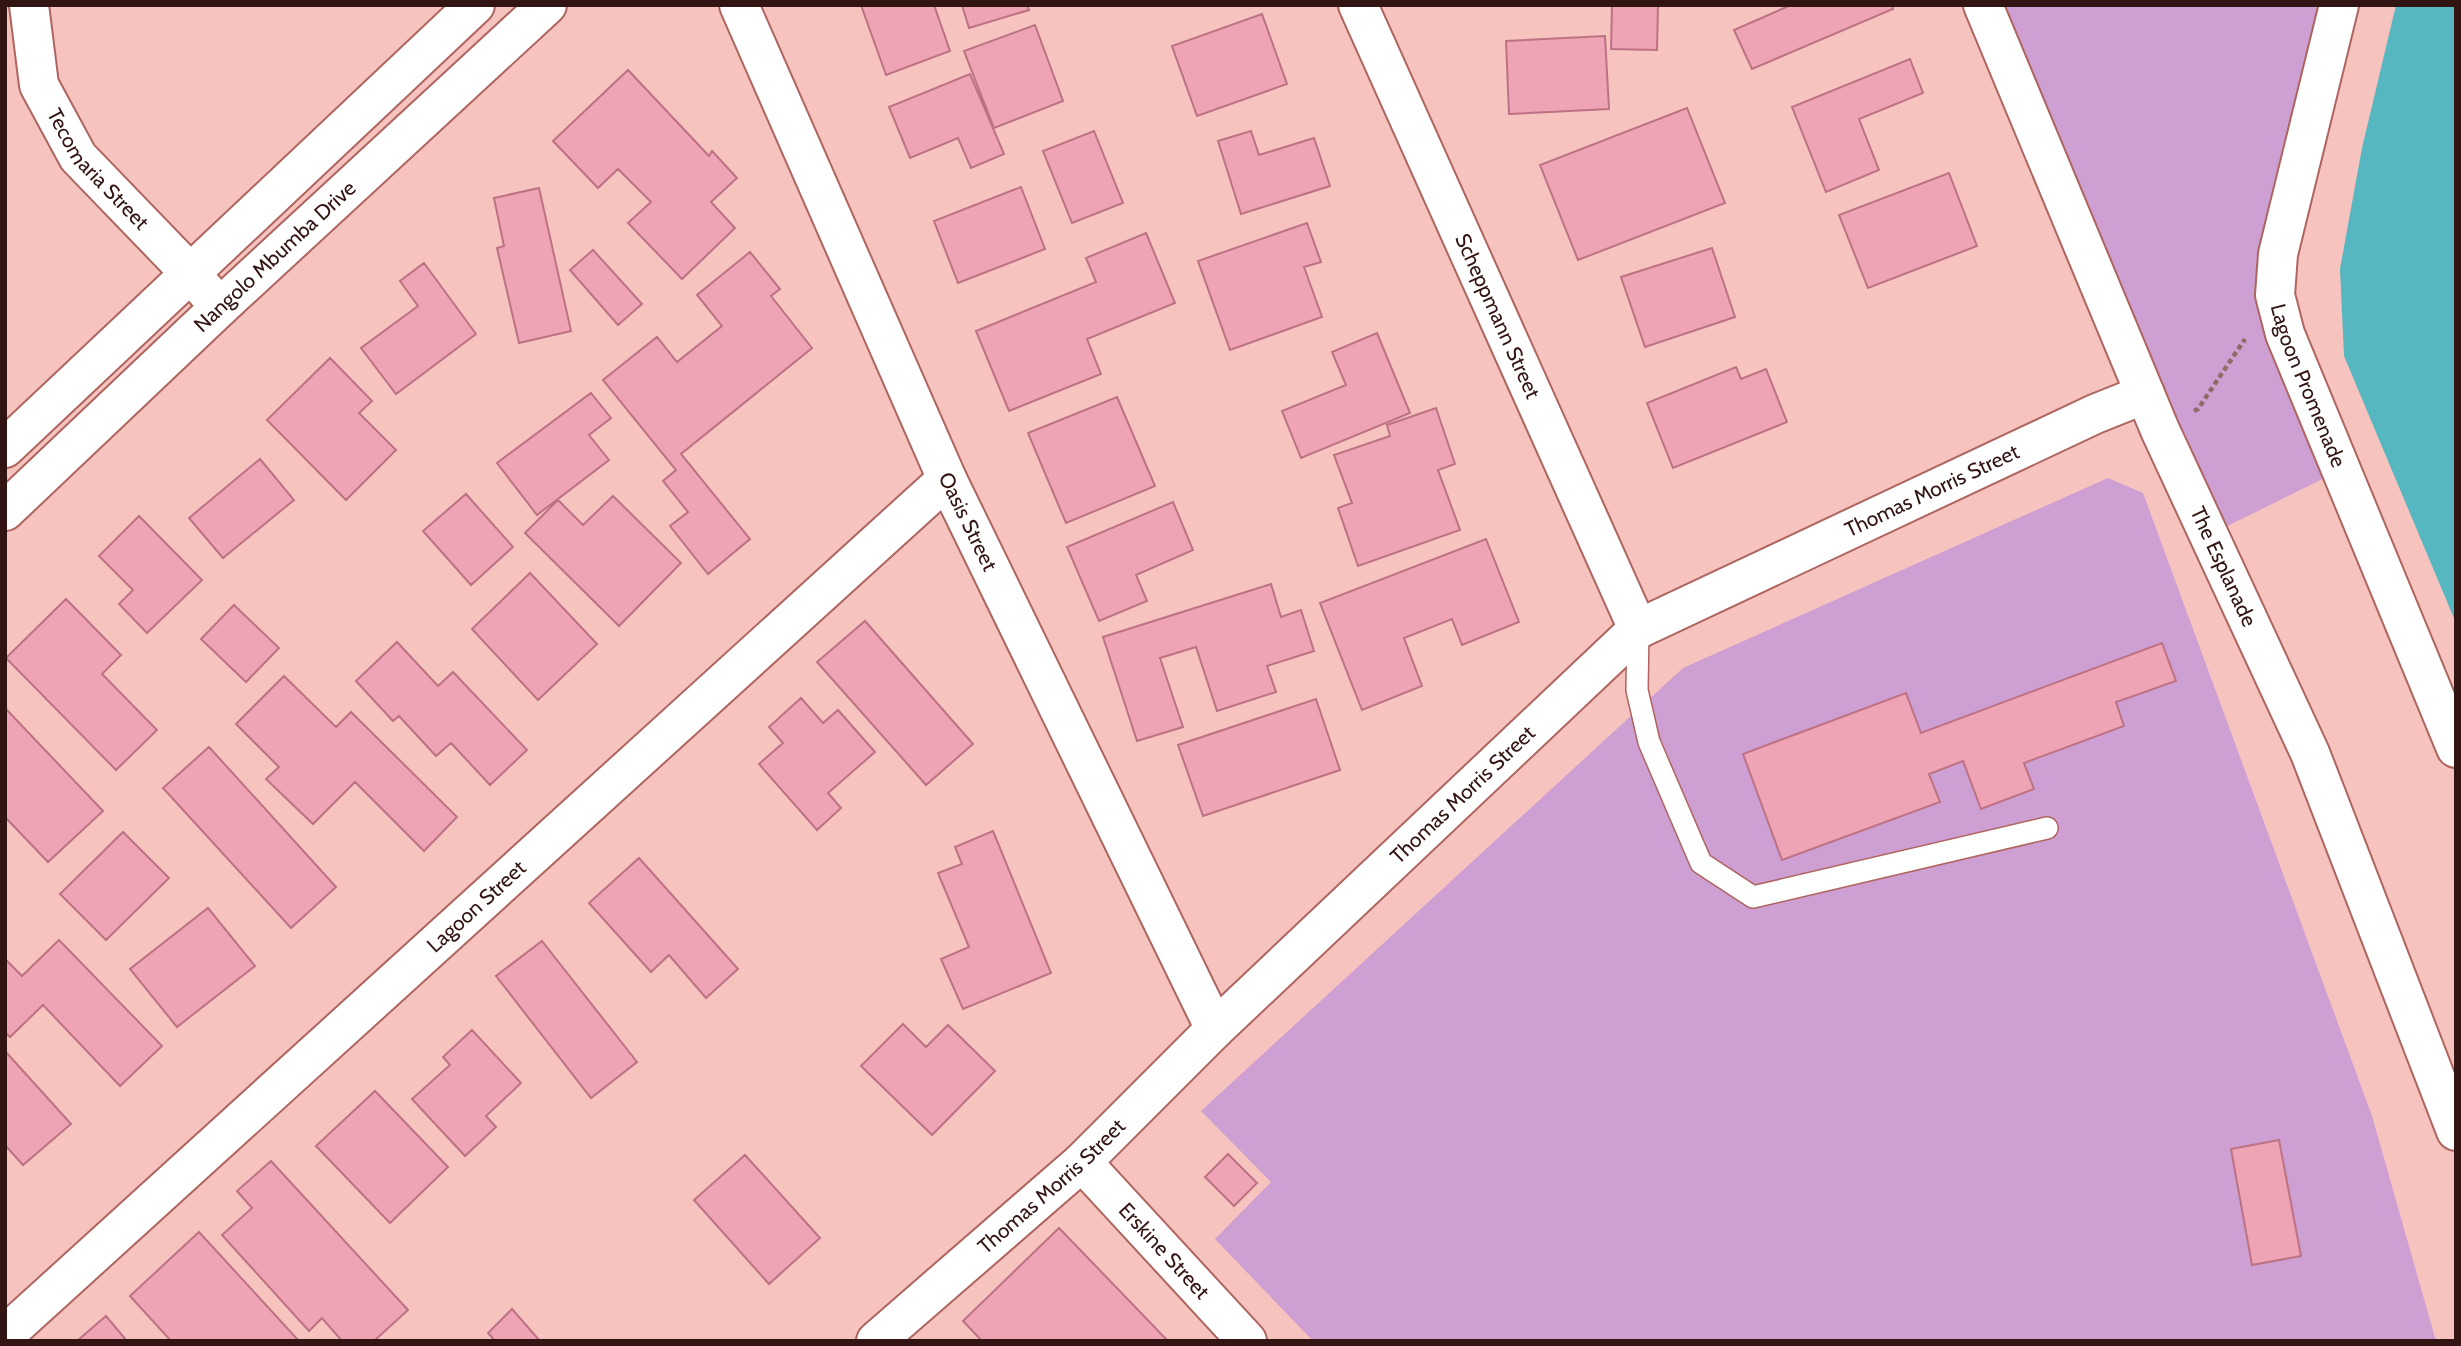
<svg xmlns="http://www.w3.org/2000/svg" width="2461" height="1346" font-family="Cabin,sans-serif">
<rect width="100%" height="100%" fill="#f6c3bf"/>
<path fill="#ce9fd2" d="M 1987,5 L 2339,5 L 2278,254 L 2341,470 L 2209,535 Z
M 2108,478 L 2143,493 L 2372,1116 L 2436,1341 L 1313,1341 L 1215,1239 L 1271,1182 L 1201,1111 L 1683,668 Z"/>
<path fill="#57b7c1" d="M 2396,5 L 2456,5 L 2456,623 L 2344,356 L 2340,269 L 2362,148 Z"/>
<path fill="#efa4b5" stroke="#bd7284" stroke-width="2" d="M 861,5 L 934,5 L 950,51 L 886,75 Z
M 962,5 L 1027,5 L 1029,10 L 969,28 Z
M 1612,5 L 1658,5 L 1657,50 L 1611,49 Z
M 1791,5 L 1892,5 L 1893,9 L 1752,69 L 1734,30 Z
M 1262,14 L 1287,84 L 1197,116 L 1172,46 Z
M 1035,25 L 1063,101 L 994,128 L 964,51 Z
M 1605,36 L 1609,109 L 1509,114 L 1506,41 Z
M 1910,59 L 1923,93 L 1859,119 L 1879,170 L 1826,192 L 1792,107 Z
M 628,70 L 709,156 L 712,151 L 737,178 L 711,202 L 735,228 L 682,279 L 628,223 L 651,202 L 618,169 L 598,188 L 553,141 Z
M 970,74 L 1004,154 L 971,168 L 958,138 L 910,158 L 889,107 Z
M 1687,108 L 1725,203 L 1578,260 L 1540,165 Z
M 1094,131 L 1123,203 L 1072,223 L 1043,151 Z
M 1251,131 L 1259,155 L 1314,138 L 1330,186 L 1241,214 L 1218,141 Z
M 1949,173 L 1977,246 L 1868,288 L 1839,215 Z
M 1021,187 L 1045,249 L 958,283 L 934,221 Z
M 539,188 L 571,331 L 519,343 L 497,248 L 504,246 L 494,198 Z
M 1307,223 L 1321,262 L 1304,267 L 1322,317 L 1230,350 L 1198,261 Z
M 1146,233 L 1175,303 L 1087,339 L 1101,374 L 1009,411 L 976,331 L 1096,282 L 1086,258 Z
M 1712,248 L 1735,317 L 1645,347 L 1621,277 Z
M 593,250 L 642,304 L 618,325 L 570,270 Z
M 750,252 L 780,289 L 771,296 L 812,348 L 681,454 L 750,539 L 708,574 L 670,526 L 688,512 L 663,481 L 676,470 L 603,380 L 657,337 L 677,362 L 722,326 L 697,295 Z
M 424,263 L 476,334 L 396,394 L 361,348 L 418,306 L 400,281 Z
M 1377,333 L 1410,413 L 1301,458 L 1282,411 L 1346,385 L 1332,352 Z
M 330,358 L 372,401 L 359,413 L 396,450 L 346,500 L 267,420 Z
M 1736,367 L 1741,379 L 1766,369 L 1787,422 L 1673,468 L 1647,403 Z
M 591,393 L 611,418 L 589,435 L 609,460 L 537,515 L 497,463 Z
M 1117,397 L 1155,486 L 1066,523 L 1028,433 Z
M 1436,408 L 1455,464 L 1438,470 L 1460,530 L 1358,566 L 1338,508 L 1352,503 L 1334,455 L 1390,436 L 1387,425 Z
M 260,459 L 294,500 L 223,558 L 189,518 Z
M 466,494 L 513,547 L 471,585 L 423,531 Z
M 613,496 L 681,563 L 619,626 L 525,533 L 558,500 L 583,525 Z
M 1173,502 L 1193,550 L 1136,575 L 1147,601 L 1099,621 L 1067,547 Z
M 139,516 L 202,580 L 147,633 L 119,604 L 133,590 L 99,556 Z
M 1486,539 L 1519,622 L 1462,645 L 1452,619 L 1404,638 L 1422,686 L 1362,710 L 1320,603 Z
M 530,573 L 597,644 L 538,700 L 472,629 Z
M 1271,584 L 1281,617 L 1301,610 L 1314,651 L 1267,666 L 1276,692 L 1217,711 L 1196,647 L 1160,658 L 1183,727 L 1137,741 L 1103,637 Z
M 66,599 L 121,655 L 102,674 L 157,730 L 116,770 L 6,658 Z
M 234,605 L 279,648 L 246,682 L 201,639 Z
M 865,621 L 973,744 L 926,785 L 817,662 Z
M 397,642 L 438,686 L 453,672 L 527,750 L 490,785 L 451,743 L 436,756 L 399,716 L 393,721 L 356,681 Z
M 2162,643 L 2176,681 L 2116,702 L 2124,726 L 2024,763 L 2034,789 L 1981,809 L 1963,761 L 1929,774 L 1940,802 L 1782,860 L 1743,754 L 1906,693 L 1921,733 Z
M 284,676 L 336,727 L 351,712 L 457,817 L 424,851 L 355,782 L 313,824 L 266,779 L 279,767 L 236,724 Z
M 801,698 L 823,723 L 838,710 L 875,752 L 828,793 L 841,808 L 817,830 L 759,764 L 783,743 L 769,727 Z
M 1316,699 L 1340,770 L 1203,816 L 1178,745 Z
M 5,708 L 103,811 L 48,862 L 5,817 Z
M 209,747 L 336,887 L 291,928 L 163,788 Z
M 993,831 L 1051,973 L 963,1009 L 941,959 L 969,947 L 938,873 L 962,864 L 955,847 Z
M 123,832 L 169,878 L 106,940 L 60,894 Z
M 639,858 L 738,969 L 706,998 L 669,955 L 651,972 L 589,903 Z
M 208,908 L 255,966 L 177,1027 L 130,969 Z
M 59,940 L 162,1046 L 120,1086 L 43,1005 L 10,1037 L 5,1032 L 5,959 L 22,976 Z
M 542,941 L 637,1062 L 591,1098 L 496,976 Z
M 903,1024 L 926,1047 L 948,1025 L 995,1071 L 932,1135 L 861,1066 Z
M 472,1030 L 521,1083 L 486,1116 L 496,1127 L 465,1156 L 412,1099 L 450,1065 L 443,1057 Z
M 5,1051 L 71,1124 L 23,1165 L 5,1145 Z
M 375,1091 L 448,1167 L 390,1223 L 316,1146 Z
M 2279,1140 L 2301,1256 L 2252,1265 L 2231,1149 Z
M 1228,1154 L 1257,1183 L 1234,1206 L 1205,1177 Z
M 745,1155 L 820,1238 L 769,1284 L 694,1200 Z
M 271,1161 L 408,1310 L 374,1341 L 342,1341 L 322,1318 L 309,1331 L 222,1235 L 252,1208 L 237,1191 Z
M 1059,1228 L 1168,1341 L 982,1341 L 963,1321 Z
M 199,1232 L 299,1341 L 171,1341 L 130,1296 Z
M 512,1309 L 540,1341 L 495,1341 L 488,1333 Z
M 106,1316 L 127,1341 L 77,1341 Z"/>
<g fill="none" stroke-linecap="round" stroke-linejoin="round">
<g stroke="#ae645f" stroke-width="24">
<path id="lane" d="M 1638,629 L 1637,690 L 1649,742 L 1701,863 L 1753,897 L 2047,828"/>
</g>
<g stroke="#ae645f" stroke-width="42">
<g id="street">
<path id="s1" d="M 29,5 L 39,85 L 78,157 L 189,272 L 220,307"/>
<path id="s2" d="M 739,5 L 947,479 L 1215,1029"/>
<path id="s3" d="M 1358,5 L 1638,629"/>
<path id="s4" d="M 1983,5 L 2160,430 L 2310,753 L 2456,1131"/>
<path id="s5" d="M 2339,5 L 2278,254 L 2275,295 L 2285,334 L 2456,748"/>
<path id="s6" d="M 1082,1162 L 1247,1341"/>
<path id="s7" d="M 5,1335 L 947,479"/>
<path id="s8" d="M 876,1341 L 1082,1162 L 1215,1029 L 1638,629 L 2095,414 L 2145,394"/>
</g>
</g>
<g stroke="#ae645f" stroke-width="42">
<g id="secondary">
<path d="M 5,448 L 475,5"/>
<path id="s9" d="M 5,511 L 220,307 L 547,5"/>
</g>
</g>
<path stroke="#916a67" stroke-width="4.5" stroke-dasharray="5 3.5" stroke-linecap="butt" d="M 2194,411 L 2198,409 L 2245,339"/>
<use href="#lane" stroke="#fff" stroke-width="21"/>
<use href="#street" stroke="#fff" stroke-width="38"/>
<use href="#secondary" stroke="#fff" stroke-width="38"/>
</g>
<g text-anchor="middle" stroke-width="5" stroke-linejoin="round" paint-order="stroke">
<g font-size="21" fill="#321513" stroke="#f9f0ef">
<text dy="7" stroke="none"><textPath href="#s1" startOffset="184">Tecomaria Street</textPath></text>
<text dy="7" stroke="none"><textPath href="#s9" startOffset="371">Nangolo Mbumba Drive</textPath></text>
<text dy="7" stroke="none"><textPath href="#s3" startOffset="341">Scheppmann Street</textPath></text>
<text dy="7" stroke="none"><textPath href="#s5" startOffset="394">Lagoon Promenade</textPath></text>
<text dy="7" stroke="none"><textPath href="#s8" startOffset="1368">Thomas Morris Street</textPath></text>
<text dy="7" stroke="none"><textPath href="#s2" startOffset="565">Oasis Street</textPath></text>
<text dy="7" stroke="none"><textPath href="#s4" startOffset="611">The Esplanade</textPath></text>
<text dy="7" stroke="none"><textPath href="#s8" startOffset="802">Thomas Morris Street</textPath></text>
<text dy="7" stroke="none"><textPath href="#s7" startOffset="637">Lagoon Street</textPath></text>
<text dy="7" stroke="none"><textPath href="#s8" startOffset="234">Thomas Morris Street</textPath></text>
<text dy="7" stroke="none"><textPath href="#s6" startOffset="121">Erskine Street</textPath></text>
</g>
</g>
<rect width="2461" height="1346" fill="none" stroke="#321513" stroke-width="14"/>
</svg>
